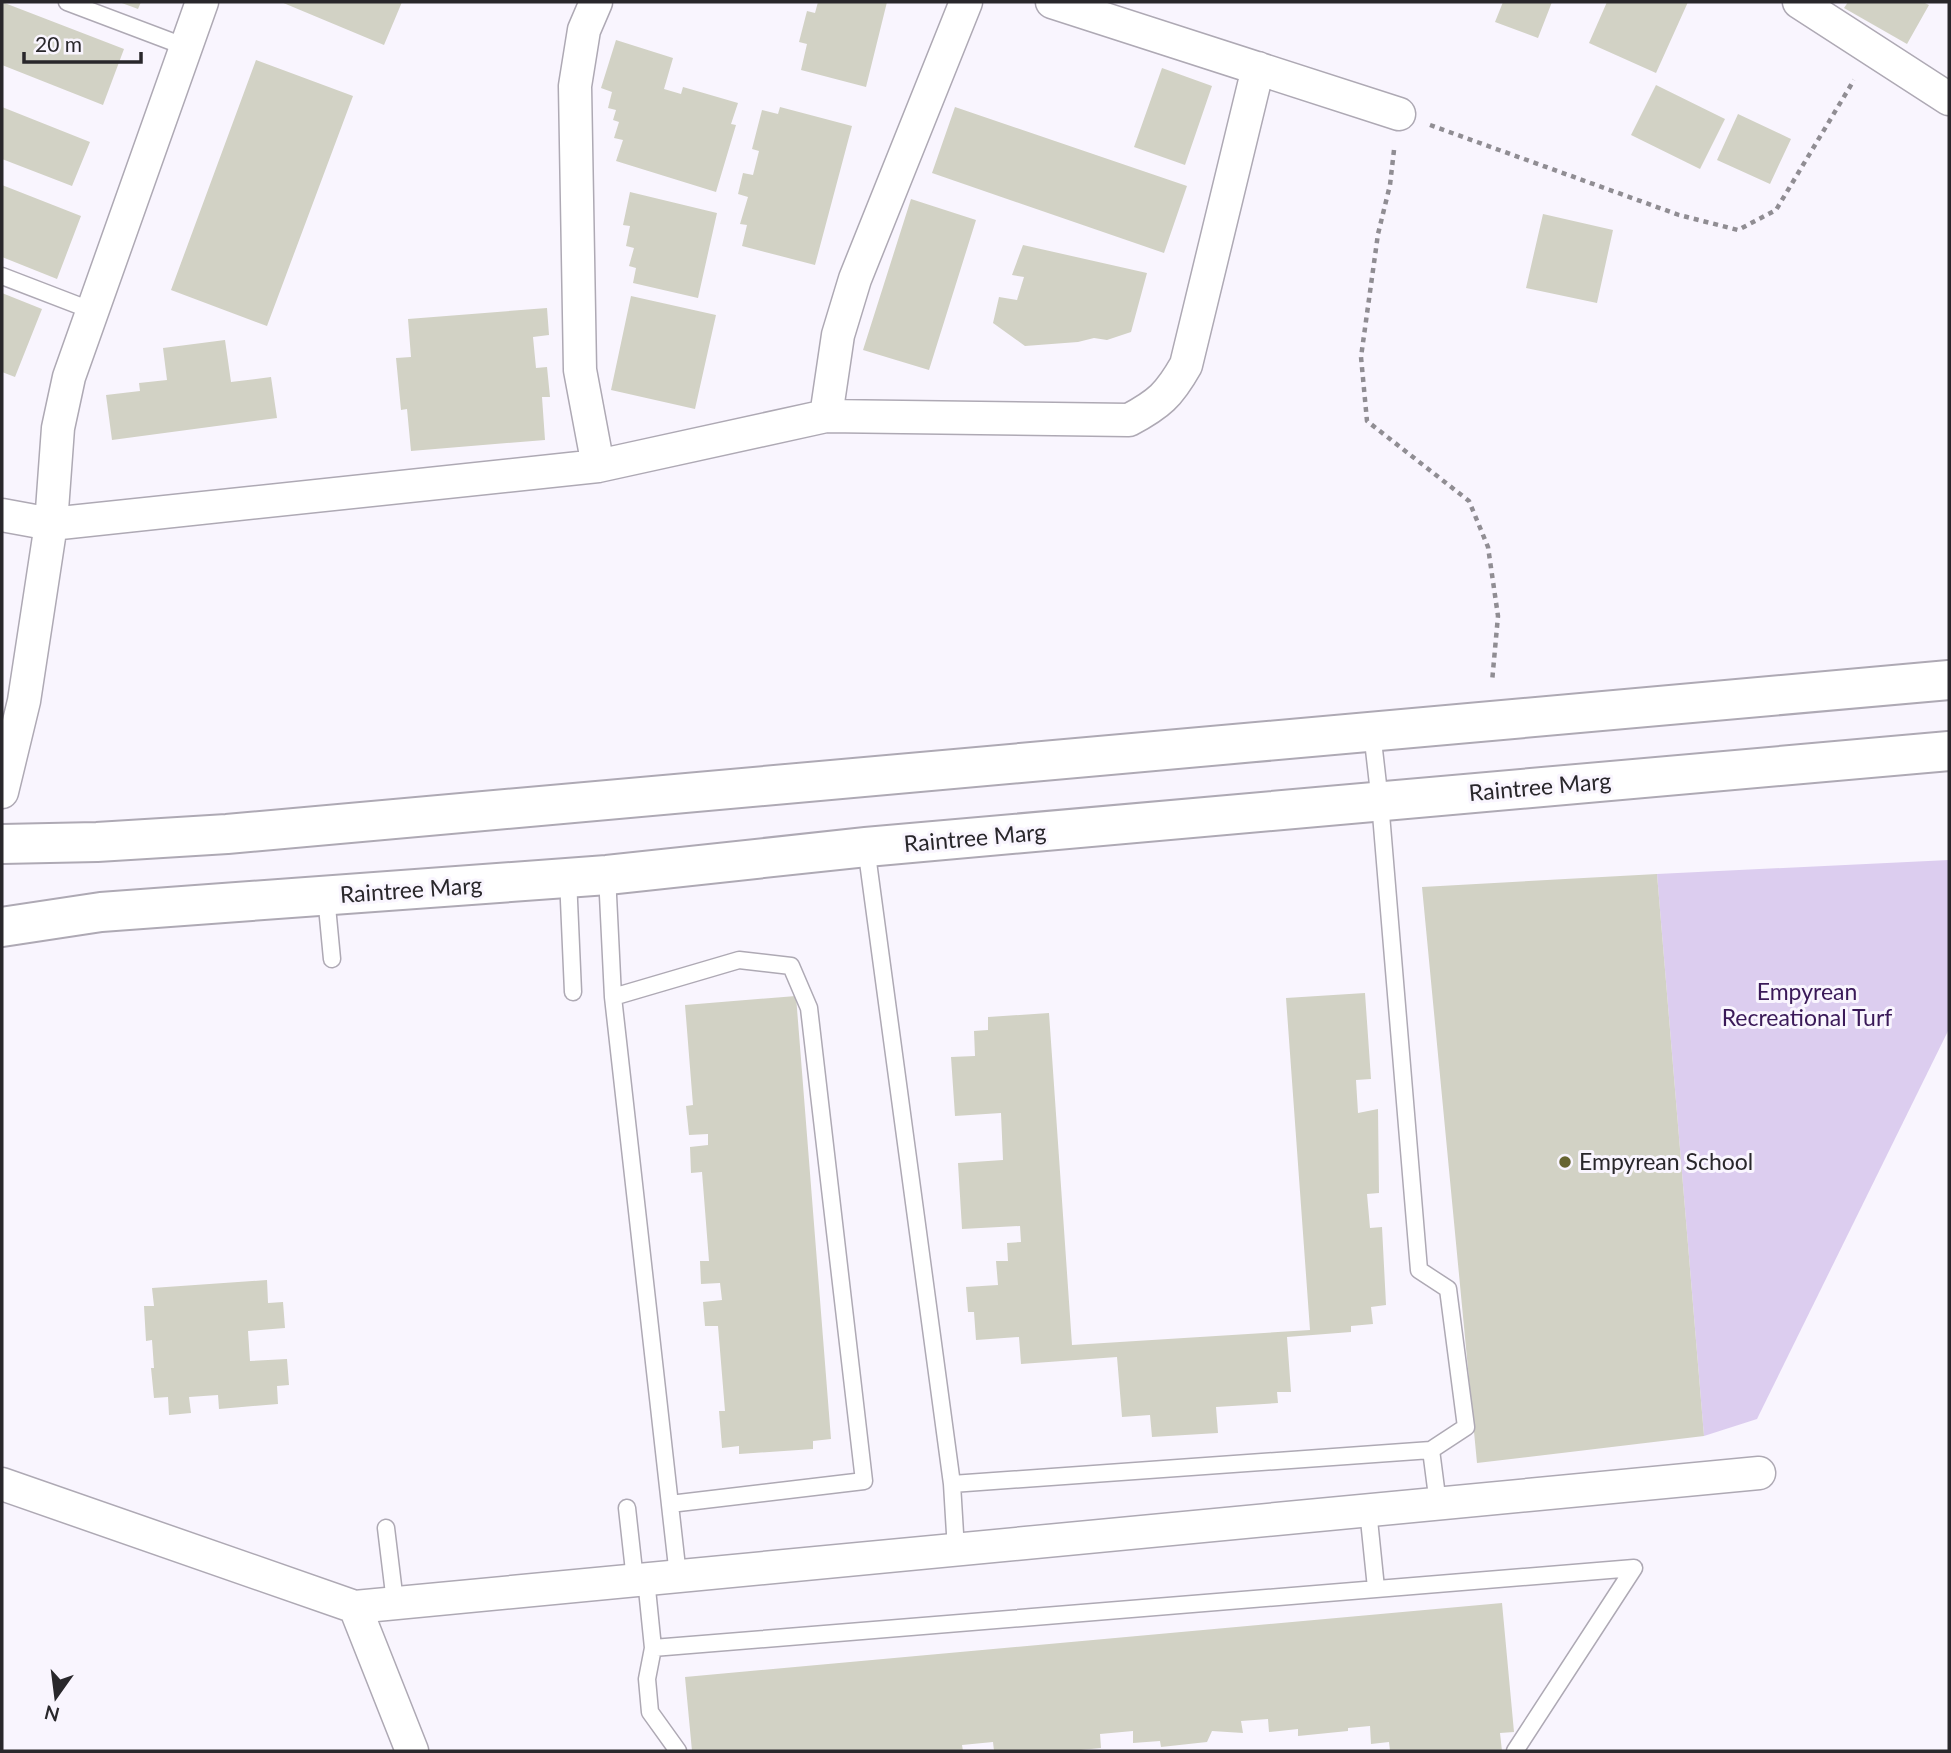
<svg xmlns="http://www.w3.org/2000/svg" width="1951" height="1753" font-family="Lato,sans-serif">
<rect width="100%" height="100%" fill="#f9f5fe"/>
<path fill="#dccdef" d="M 1949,860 L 1949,1029 L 1757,1419 L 1704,1436 L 1657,874 Z"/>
<path fill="#d2d2c5" d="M 2,2 L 124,49 L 103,105 L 2,65 Z
M 119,2 L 141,2 L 138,9 Z
M 281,2 L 402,2 L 384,45 Z
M 818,2 L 887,2 L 866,87 L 801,70 L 807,44 L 799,42 L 807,11 L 815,13 Z
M 1503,2 L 1552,2 L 1538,38 L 1495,22 Z
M 1607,2 L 1688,2 L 1656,73 L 1589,43 Z
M 1848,2 L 1923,2 L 1929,5 L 1907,44 L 1844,8 Z
M 616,40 L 673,58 L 664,89 L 681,94 L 683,87 L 738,103 L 731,124 L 736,125 L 716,192 L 616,161 L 623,140 L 614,138 L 619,122 L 613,120 L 616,110 L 608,108 L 612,92 L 601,88 Z
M 256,60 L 353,96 L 267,326 L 171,290 Z
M 1162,68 L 1212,86 L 1185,165 L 1134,147 Z
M 1656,85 L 1725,119 L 1700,169 L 1631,135 Z
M 2,107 L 90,142 L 72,186 L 2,159 Z
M 780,107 L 852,126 L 815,265 L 742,246 L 747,225 L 740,224 L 748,197 L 738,194 L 743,173 L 753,175 L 759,151 L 752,149 L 762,110 L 778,114 Z
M 955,107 L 1187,186 L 1164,253 L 932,173 Z
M 1738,114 L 1791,139 L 1770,184 L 1717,160 Z
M 2,185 L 81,216 L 57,279 L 2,257 Z
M 630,192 L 717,213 L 698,298 L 633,283 L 636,268 L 629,266 L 634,248 L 626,246 L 630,226 L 623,225 Z
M 911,199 L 976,220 L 929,370 L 863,350 Z
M 1543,214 L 1613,230 L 1597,303 L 1526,288 Z
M 1023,245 L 1147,273 L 1131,332 L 1107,340 L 1094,338 L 1078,342 L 1025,346 L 993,323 L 999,297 L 1017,300 L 1024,277 L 1012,275 Z
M 2,293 L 42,309 L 15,377 L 2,372 Z
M 631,296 L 716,315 L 695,409 L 611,390 Z
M 547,308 L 549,335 L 533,337 L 536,368 L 547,367 L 550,397 L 542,397 L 545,440 L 411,451 L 407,409 L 401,410 L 396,358 L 411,357 L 408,319 Z
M 225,340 L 231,382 L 271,377 L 277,418 L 112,440 L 106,395 L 140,391 L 139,383 L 167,380 L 163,348 Z
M 1657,874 L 1704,1436 L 1477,1463 L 1422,887 Z
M 1365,993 L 1371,1079 L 1356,1080 L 1358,1113 L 1378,1109 L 1379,1193 L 1367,1194 L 1370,1228 L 1382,1227 L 1386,1305 L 1371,1307 L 1373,1324 L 1351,1326 L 1351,1332 L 1287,1337 L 1291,1392 L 1277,1392 L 1278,1403 L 1216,1407 L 1218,1433 L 1152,1437 L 1150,1415 L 1122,1417 L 1117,1357 L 1021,1364 L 1019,1337 L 976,1340 L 974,1312 L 968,1312 L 966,1287 L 998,1285 L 996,1261 L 1008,1261 L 1007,1243 L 1021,1242 L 1020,1226 L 962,1229 L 958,1163 L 1003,1160 L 1001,1113 L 955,1116 L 951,1057 L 975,1056 L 974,1031 L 988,1030 L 988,1017 L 1049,1013 L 1072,1345 L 1310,1330 L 1286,998 Z
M 796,996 L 831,1439 L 813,1441 L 813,1449 L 739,1454 L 739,1446 L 722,1448 L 719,1411 L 725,1411 L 718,1326 L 705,1326 L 703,1302 L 722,1300 L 720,1283 L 701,1284 L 700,1261 L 709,1261 L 702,1172 L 691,1173 L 690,1147 L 708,1145 L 708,1134 L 689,1135 L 686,1106 L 693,1105 L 685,1005 Z
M 267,1280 L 268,1303 L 283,1302 L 285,1328 L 248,1331 L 250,1361 L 287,1359 L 289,1385 L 277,1386 L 278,1404 L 219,1409 L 218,1395 L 189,1397 L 191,1413 L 169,1415 L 168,1397 L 154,1398 L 151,1368 L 154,1368 L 152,1340 L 146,1341 L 144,1306 L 154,1306 L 152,1288 Z
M 1502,1603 L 1514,1732 L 1500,1733 L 1502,1751 L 1390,1751 L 1389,1742 L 1371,1744 L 1370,1726 L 1348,1728 L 1348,1731 L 1298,1736 L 1298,1729 L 1269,1732 L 1268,1719 L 1241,1721 L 1243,1733 L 1212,1731 L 1207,1742 L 1161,1747 L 1160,1741 L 1133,1743 L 1133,1731 L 1100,1734 L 1101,1748 L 1071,1751 L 994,1751 L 993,1742 L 962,1745 L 963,1751 L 692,1751 L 685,1677 Z"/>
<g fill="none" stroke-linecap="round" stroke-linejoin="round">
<g stroke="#aea9b4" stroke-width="19">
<path id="service" d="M 67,2 L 186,47
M 2,276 L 93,311
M 866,847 L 952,1484 L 1431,1450 L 1466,1427 L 1448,1289 L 1419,1270 L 1380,802 L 1372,732
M 607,875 L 613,997 L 678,1576
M 568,878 L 573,992
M 326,896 L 332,959
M 613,997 L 739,960 L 791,966 L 809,1008 L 864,1481 L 670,1504
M 1431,1450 L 1438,1504
M 952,1484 L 956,1550
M 627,1508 L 635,1580
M 1368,1510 L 1376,1588
M 386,1528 L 395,1602
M 646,1579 L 653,1648 L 647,1679 L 650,1712 L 678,1751
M 653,1648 L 1634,1568 L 1515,1751"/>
</g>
<g stroke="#aea9b4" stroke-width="35">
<path id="minor" d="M 596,2 L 584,30 L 575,86 L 580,370 L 598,466
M 1052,2 L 1399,114
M 1799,2 L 1949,99
M 826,416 L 838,335 L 855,279 L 966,2
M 2,515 L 51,524 L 598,466 L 826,416 L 1129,420 C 1159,404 1169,395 1186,365 L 1258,68
M 2,792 L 24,701 L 51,524 L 58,428 L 69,377 L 202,2
M 2,1484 L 355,1607 L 1759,1473
M 355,1607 L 412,1751"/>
</g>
<g stroke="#aea9b4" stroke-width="42">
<path id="secondary" d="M 2,844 L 97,842 L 227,834 L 1949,680
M 2,927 L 101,912 L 607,875 L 866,847 L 1949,751"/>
</g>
<path stroke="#908d93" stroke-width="4.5" stroke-dasharray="5 5" stroke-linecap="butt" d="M 1430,125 L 1679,215 L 1738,230 L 1776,210 L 1854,80
M 1394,150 L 1390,185 L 1378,234 L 1361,357 L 1367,421 L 1469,501 L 1488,547 L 1498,616 L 1492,682"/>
<use href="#service" stroke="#fff" stroke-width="16"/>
<use href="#minor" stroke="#fff" stroke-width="32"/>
<use href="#secondary" stroke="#fff" stroke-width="38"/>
</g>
<circle fill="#666430" stroke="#f9f5fe" stroke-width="2.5" cx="1565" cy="1162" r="7"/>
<g text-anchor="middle" stroke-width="6" stroke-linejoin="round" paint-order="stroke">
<g font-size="23" fill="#29272b" stroke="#f9f5fe">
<text transform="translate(1540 787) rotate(-5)" y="8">Raintree Marg</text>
<text transform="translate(975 838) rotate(-5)" y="8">Raintree Marg</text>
<text transform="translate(411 890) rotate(-4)" y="8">Raintree Marg</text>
</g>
<g font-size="23" fill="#3a1958" stroke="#f9f5fe">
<text x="1807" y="1000">Empyrean<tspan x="1807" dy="26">Recreational Turf</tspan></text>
</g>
<g font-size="23" fill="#29272b" stroke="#f9f5fe" text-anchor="start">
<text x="1579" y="1170">Empyrean School</text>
</g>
</g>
<rect width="1951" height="1753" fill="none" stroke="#29272b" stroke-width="7"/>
<g transform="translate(56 1697) rotate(194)" stroke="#f9f5fe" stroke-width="5" paint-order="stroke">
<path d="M0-5L12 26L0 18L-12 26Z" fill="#29272b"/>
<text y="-10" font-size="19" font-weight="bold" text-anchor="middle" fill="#29272b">N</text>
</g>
<path d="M24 52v10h117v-10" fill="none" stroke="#29272b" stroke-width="3.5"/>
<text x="35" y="52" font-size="21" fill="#29272b" stroke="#f9f5fe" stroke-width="5" paint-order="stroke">20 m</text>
</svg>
